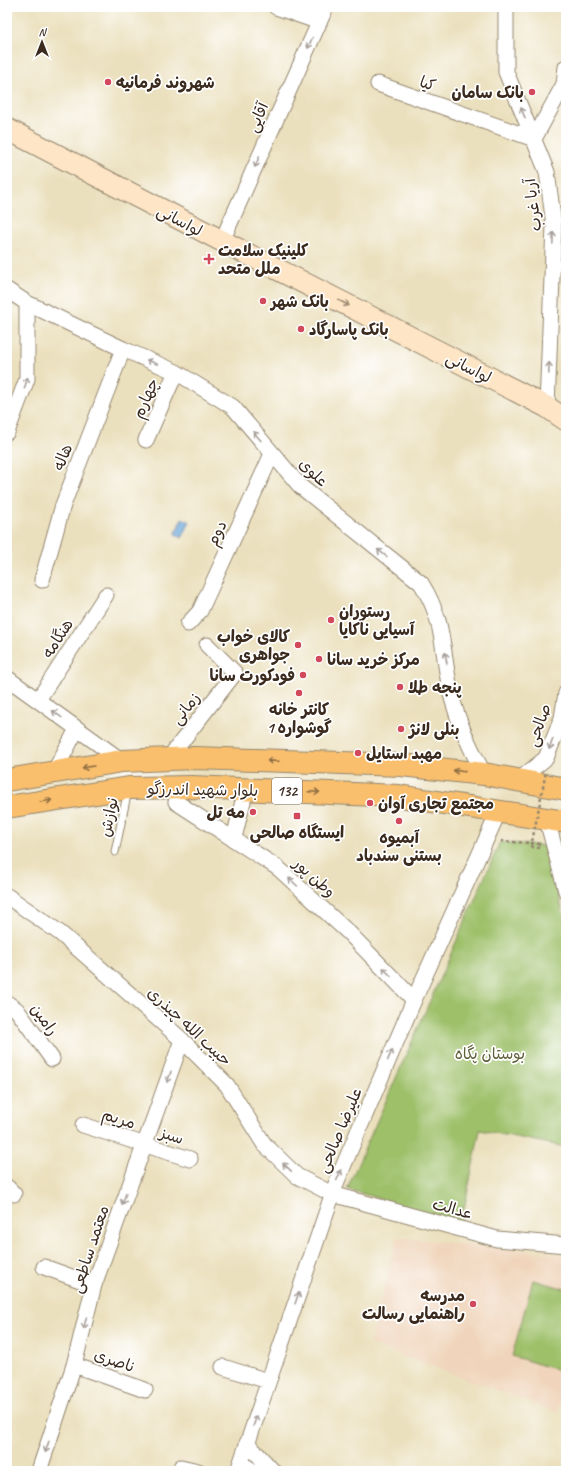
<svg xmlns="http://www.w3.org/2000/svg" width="573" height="1478" font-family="Caveat,'Playpen Sans Arabic',sans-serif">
<rect width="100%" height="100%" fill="#fff"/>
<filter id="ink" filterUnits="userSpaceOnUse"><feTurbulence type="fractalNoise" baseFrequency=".025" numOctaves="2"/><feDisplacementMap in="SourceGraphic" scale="8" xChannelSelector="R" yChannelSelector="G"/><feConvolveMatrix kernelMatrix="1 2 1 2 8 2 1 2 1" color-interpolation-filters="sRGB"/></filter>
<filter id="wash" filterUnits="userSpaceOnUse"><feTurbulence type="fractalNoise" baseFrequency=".012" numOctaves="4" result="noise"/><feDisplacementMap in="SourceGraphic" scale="16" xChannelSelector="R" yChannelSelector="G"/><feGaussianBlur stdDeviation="0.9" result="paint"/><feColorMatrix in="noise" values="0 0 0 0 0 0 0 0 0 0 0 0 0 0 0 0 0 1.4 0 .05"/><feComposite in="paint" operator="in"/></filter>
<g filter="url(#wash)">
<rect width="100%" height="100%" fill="#ebe0bd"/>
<path fill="#f0d5bc" d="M 397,1237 L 563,1255 L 566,1263 L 566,1376 L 558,1412 L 370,1344 Z"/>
<path fill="#9ec069" stroke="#6c7544" d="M 500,842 L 544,846 L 566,923 L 566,1147 L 480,1130 L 461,1224 L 347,1189 Z
M 533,1280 L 566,1289 L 566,1343 L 558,1370 L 512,1356 Z"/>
<path fill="#64a1d5" stroke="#50667a" d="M 182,518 L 190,522 L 182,538 L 175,534 Z"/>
</g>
<g filter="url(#ink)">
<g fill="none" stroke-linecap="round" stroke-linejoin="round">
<g stroke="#93856e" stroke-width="9">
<path id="lane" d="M 115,852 L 128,790"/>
</g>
<g stroke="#93856e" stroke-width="17">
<path id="street" d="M 276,7 L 319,22
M 506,7 L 506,72 L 547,172 L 554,225 L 547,407
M 378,84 L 534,139 L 564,84 L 566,67
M 222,241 L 326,7
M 7,290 L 27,303 L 123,349 L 176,372 L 233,407 L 300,486 L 421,583 C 447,624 441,654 452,698 C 459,724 471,750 484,774
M 7,432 L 27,379 L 27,303
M 146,440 L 176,372
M 42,580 L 63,505 L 123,349
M 188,624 L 200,611 L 272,454
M 7,678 L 122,761
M 38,700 L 106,595
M 168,759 L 235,673 L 207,645
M 54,772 L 77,729
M 519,780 L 546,758 L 562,718 L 566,693
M 176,802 L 278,868 L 349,933 L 414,1000
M 547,820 L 566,891
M 234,838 L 246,789
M 7,896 L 60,933 L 182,1040 L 227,1085 L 264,1144 L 297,1176 L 332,1194 L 497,1239 L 566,1245
M 7,1003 L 17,1010 L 52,1059
M 83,1125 L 190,1159
M 7,1187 L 14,1194
M 44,1267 L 94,1285
M 74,1365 L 145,1390
M 223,1367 L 268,1381
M 247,1443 L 273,1471
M 241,1463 L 253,1471
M 181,1467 L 198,1471
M 39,1471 L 74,1365 L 94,1285 L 182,1040
M 238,1471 L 337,1181 L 414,1000 L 498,813"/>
</g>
<g stroke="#93856e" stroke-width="23">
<path id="secondary" d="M 7,129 L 222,241 L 547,407 L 566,420"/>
</g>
<g stroke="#93856e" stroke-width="24">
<path id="primary" d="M 7,780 L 122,761 L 195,758 L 401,765 L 484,774 L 566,789
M 7,807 L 129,788 L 192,787 L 399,796 L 566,822"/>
</g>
<path stroke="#93856e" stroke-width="2.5" stroke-dasharray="3 3" stroke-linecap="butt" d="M 501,841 L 540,844
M 531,847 L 540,848"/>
<use href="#lane" stroke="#fff" stroke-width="7"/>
<use href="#street" stroke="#fff" stroke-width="15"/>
<use href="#secondary" stroke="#fde5c5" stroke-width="21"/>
<use href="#primary" stroke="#f9bf6d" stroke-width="22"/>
<path stroke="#93856e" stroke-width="2.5" stroke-dasharray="3 3" stroke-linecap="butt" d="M 531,847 L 546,772"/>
</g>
<defs><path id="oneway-shaft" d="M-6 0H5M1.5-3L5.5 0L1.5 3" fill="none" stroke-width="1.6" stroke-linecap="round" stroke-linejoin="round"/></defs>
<g stroke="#a79f9a">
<use href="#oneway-shaft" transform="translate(310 43) rotate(114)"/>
<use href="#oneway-shaft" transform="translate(523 113) rotate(-112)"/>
<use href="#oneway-shaft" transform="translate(257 162) rotate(114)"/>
<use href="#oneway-shaft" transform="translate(553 238) rotate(-88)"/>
<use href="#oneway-shaft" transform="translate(152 362) rotate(-157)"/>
<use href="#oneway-shaft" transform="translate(549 368) rotate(-88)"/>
<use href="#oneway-shaft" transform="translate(26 383) rotate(-74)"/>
<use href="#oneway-shaft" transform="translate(257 436) rotate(-130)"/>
<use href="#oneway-shaft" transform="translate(382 553) rotate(-142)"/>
<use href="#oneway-shaft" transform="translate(446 658) rotate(-99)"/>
<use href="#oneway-shaft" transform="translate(57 714) rotate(-144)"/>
<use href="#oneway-shaft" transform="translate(551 744) rotate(111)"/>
<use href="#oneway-shaft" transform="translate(293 882) rotate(-138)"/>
<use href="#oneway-shaft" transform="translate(387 972) rotate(-134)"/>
<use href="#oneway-shaft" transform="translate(390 1055) rotate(-67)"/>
<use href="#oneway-shaft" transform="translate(169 1077) rotate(110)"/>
<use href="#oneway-shaft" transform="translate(287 1167) rotate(-136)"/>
<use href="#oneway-shaft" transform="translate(339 1175) rotate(-67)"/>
<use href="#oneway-shaft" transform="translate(124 1199) rotate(109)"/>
<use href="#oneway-shaft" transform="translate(297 1298) rotate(-71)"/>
<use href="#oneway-shaft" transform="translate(85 1323) rotate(104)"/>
<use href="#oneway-shaft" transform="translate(255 1421) rotate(-71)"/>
<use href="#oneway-shaft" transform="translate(47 1447) rotate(108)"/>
</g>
<use stroke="#9c8872" href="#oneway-shaft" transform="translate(344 303) rotate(27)"/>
<g stroke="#906d42">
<use href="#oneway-shaft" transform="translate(273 761) rotate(-178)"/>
<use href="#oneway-shaft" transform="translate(88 767) rotate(171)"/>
<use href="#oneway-shaft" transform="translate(459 771) rotate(-174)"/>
<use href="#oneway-shaft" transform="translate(314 792) rotate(2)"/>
<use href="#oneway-shaft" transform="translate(46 801) rotate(-9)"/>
</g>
</g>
<g fill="#d1495b" stroke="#fff" stroke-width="1.5">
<circle cx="108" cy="82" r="4"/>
<circle cx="532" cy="92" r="4"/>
<path d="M207 253h4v4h4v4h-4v4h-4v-4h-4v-4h4z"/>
<circle cx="263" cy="301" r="4"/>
<circle cx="301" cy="329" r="4"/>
<circle cx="331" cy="620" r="4"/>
<circle cx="298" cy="645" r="4"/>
<circle cx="319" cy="659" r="4"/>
<circle cx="303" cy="675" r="4"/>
<circle cx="400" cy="687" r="4"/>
<circle cx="299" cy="693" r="4"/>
<circle cx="401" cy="729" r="4"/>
<circle cx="358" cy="753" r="4"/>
<circle cx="370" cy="803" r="4"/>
<circle cx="253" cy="812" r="4"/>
<rect x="293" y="812" width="8" height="8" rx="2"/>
<circle cx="399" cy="821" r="4"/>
<circle cx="473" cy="1304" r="4"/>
</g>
<g text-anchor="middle" stroke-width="3.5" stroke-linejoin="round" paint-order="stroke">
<rect fill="#fff" stroke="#766a62" stroke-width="1" x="272" y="778" width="30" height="26" rx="3"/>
<g font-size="15" font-weight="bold" fill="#3b2a1e">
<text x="287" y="796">132</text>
</g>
<g font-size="16" font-weight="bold" fill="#3b2a1e" stroke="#fff" text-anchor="start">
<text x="116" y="88">شهروند فرمانیه</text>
<text x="524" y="98" text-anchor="end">بانک سامان</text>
<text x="218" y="256">کلینیک سلامت<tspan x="218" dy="18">ملل متحد</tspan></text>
<text x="271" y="307">بانک شهر</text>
<text x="309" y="335">بانک پاسارگاد</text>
<text x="339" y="617">رستوران<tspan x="339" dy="18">آسیایی ناکایا</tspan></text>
<text x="290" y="642" text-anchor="end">کالای خواب<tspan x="290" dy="18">جواهری</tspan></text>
<text x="327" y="665">مرکز خرید سانا</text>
<text x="295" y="681" text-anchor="end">فودکورت سانا</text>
<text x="408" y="693">پنجه طلا</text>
<text x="299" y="715" text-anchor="middle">کانتر خانه<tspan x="299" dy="18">گوشواره 1</tspan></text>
<text x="409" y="735">بنلی لانژ</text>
<text x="366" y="759">مهبد استایل</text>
<text x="378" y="809">مجتمع تجاری آوان</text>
<text x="245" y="818" text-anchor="end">مه تل</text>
<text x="297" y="838" text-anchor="middle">ایستگاه صالحی</text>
<text x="399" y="843" text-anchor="middle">آبمیوه<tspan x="399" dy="18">بستنی سندباد</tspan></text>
<text x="465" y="1301" text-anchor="end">مدرسه<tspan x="465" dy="18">راهنمایی رسالت</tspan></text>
</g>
<g font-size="16" fill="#3b2a1e" stroke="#fff">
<text transform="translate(428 83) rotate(19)" y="6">کیا</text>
<text transform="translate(257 117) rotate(-66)" y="6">آقایی</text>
<text transform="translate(532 205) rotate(-97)" y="6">آریا غرب</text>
<text transform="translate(180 220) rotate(28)" y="6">لواسانی</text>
<text transform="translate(469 367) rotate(27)" y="6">لواسانی</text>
<text transform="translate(145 398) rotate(-66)" y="6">چهارم</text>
<text transform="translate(62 457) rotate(-69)" y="6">هاله</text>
<text transform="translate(314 472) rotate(44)" y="6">علوی</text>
<text transform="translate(216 533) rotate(-65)" y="6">دوم</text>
<text transform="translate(57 638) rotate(-57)" y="6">هنگامه</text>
<text transform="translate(185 708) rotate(-52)" y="6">زمانی</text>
<text transform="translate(538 725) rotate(-71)" y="6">صالحی</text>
<text transform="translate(203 789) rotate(1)" y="6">بلوار شهید اندرزگو</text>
<text transform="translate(108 817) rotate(-78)" y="6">نوازش</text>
<text transform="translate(315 877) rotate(42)" y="6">وطن پور</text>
<text transform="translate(45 1019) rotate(54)" y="6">رامین</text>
<text transform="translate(190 1026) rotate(43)" y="6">حبیب الله چیذری</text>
<text transform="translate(119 1118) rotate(18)" y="6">مریم</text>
<text transform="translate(339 1130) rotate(-67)" y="6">علیرضا صالحی</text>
<text transform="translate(172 1135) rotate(18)" y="6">سبز</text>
<text transform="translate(453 1208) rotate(15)" y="6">عدالت</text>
<text transform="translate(89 1249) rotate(-72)" y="6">معتمد ساطعی</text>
<text transform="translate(115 1360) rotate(19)" y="6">ناصری</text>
</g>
<g font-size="16" fill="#5e5e38" stroke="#fff">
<text x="490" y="1059">بوستان پگاه</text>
</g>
</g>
<rect width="573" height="1478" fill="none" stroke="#fff" stroke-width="24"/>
<g transform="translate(42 42)" stroke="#ffffff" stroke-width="3" paint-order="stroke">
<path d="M0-3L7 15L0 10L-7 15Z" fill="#3b2a1e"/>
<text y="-6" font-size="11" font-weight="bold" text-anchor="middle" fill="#3b2a1e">N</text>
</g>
</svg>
